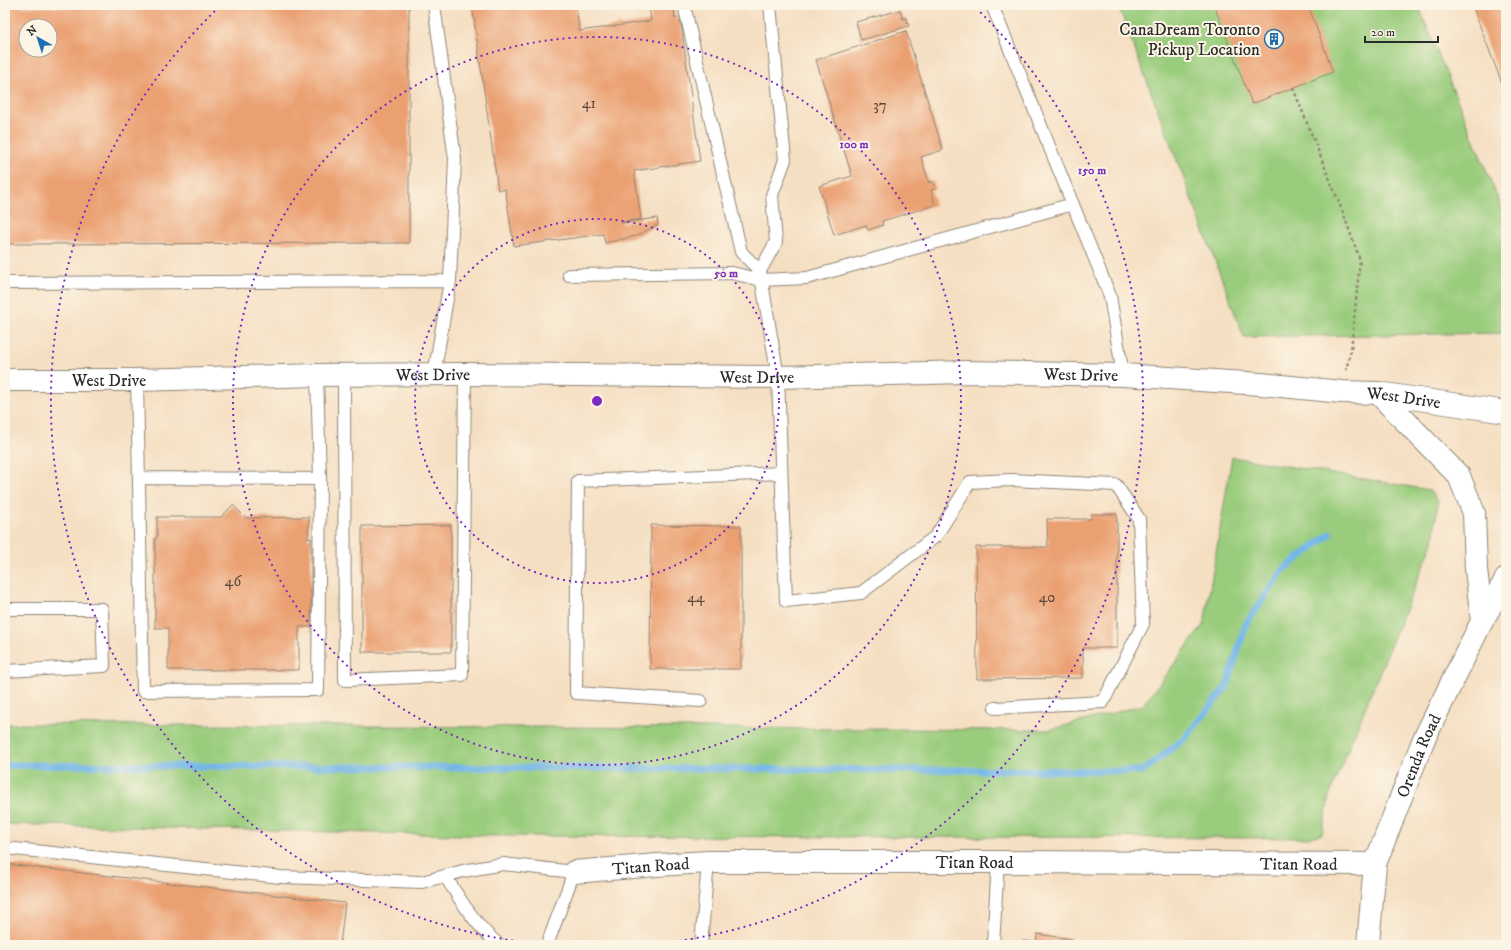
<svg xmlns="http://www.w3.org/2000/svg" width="1511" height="950" font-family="'IM FELL DW Pica',serif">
<rect width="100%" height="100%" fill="#fcf5e5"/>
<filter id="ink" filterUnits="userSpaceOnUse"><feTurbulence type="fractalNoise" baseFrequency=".025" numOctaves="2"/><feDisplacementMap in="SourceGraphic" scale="8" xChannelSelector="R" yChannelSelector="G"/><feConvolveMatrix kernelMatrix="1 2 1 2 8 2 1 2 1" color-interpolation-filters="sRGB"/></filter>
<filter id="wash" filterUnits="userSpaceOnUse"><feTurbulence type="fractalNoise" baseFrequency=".012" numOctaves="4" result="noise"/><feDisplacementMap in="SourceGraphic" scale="16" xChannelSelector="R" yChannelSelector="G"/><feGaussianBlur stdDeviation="0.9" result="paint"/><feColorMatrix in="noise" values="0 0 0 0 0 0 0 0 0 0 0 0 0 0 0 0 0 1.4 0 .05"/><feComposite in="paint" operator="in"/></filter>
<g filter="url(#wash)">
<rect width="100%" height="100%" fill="#f5dfc2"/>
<path fill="#99cc7c" stroke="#627c54" d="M 1118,5 L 1418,5 L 1506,218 L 1506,333 L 1244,337 Z
M 1232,457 L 1429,490 L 1438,502 L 1433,542 L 1329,796 L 1322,834 L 1307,838 L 501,836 L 5,824 L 5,724 L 1049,730 L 1143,705 L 1204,624 Z"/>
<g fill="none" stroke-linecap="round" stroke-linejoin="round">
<path stroke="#72b6e8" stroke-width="7" d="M 5,765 L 1143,771 L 1185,738 L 1227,686 L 1246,624 L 1283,570 L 1330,534"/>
</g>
<g id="blocks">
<path fill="#eba072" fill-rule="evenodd" d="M 169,5 L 409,5 L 409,243 L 5,244 L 5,7 L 168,7 ZM 26,26 L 50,26 L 50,50 L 26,50 Z
M 472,5 L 576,5 L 579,31 L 651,21 L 649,6 L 674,5 L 675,19 L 680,17 L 700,161 L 634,171 L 641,219 L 621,222 L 621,223 L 657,218 L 658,225 L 636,236 L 605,243 L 603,234 L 514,246 L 505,189 L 498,190 Z
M 1214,5 L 1308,5 L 1333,72 L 1252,104 Z
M 1472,5 L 1506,5 L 1506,94 Z
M 900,10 L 903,19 L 906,18 L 909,26 L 861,40 L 856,22 Z
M 906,31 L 943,150 L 921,157 L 929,183 L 933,181 L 936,189 L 931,190 L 935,205 L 882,221 L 883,225 L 868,230 L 866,225 L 834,235 L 819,186 L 852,176 L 816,60 Z
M 233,505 L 246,518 L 309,517 L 308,539 L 311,538 L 311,627 L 299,627 L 299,670 L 168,670 L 168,628 L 155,628 L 155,538 L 157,538 L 157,517 L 221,517 Z
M 1091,514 L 1117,514 L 1117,648 L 1083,648 L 1083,678 L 977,679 L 976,547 L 1048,547 L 1047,519 L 1091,519 Z
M 451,525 L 451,652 L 362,652 L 362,526 Z
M 651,525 L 741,526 L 741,669 L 650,669 Z
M 5,864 L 345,903 L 340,945 L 5,945 Z
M 1037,934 L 1072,939 L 1072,945 L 1023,945 L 1023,941 L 1036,942 Z"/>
</g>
</g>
<g filter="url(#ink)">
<use href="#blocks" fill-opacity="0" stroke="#908576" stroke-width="1"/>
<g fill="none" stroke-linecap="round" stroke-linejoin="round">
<g stroke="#908576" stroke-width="14">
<path id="service" d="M 434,5 L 455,159 L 450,281 L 434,375
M 684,5 L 741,252 L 760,271
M 770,5 L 785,160 L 772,195 L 776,242 L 760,271 L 778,377 L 786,601 L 861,593 L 936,536 L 970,482 L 1011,480 L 1116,485 L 1139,519 L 1143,624 L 1103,702 L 995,708
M 992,5 L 1110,296 L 1123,375
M 569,275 L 732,273 L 761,280 L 807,278 L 1073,204
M 5,283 L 450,281
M 344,375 L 345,680 L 462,675 L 465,374
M 137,380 L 143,691 L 318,690 L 320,479 L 317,375
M 139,478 L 320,479
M 5,609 L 102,609 L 104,666 L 5,671
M 701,701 L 576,693 L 578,481 L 781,473
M 5,848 L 281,877 L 422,882 L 463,871 L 503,864 L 574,872 L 547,945
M 445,876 C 461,901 476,926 499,945
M 701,945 L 708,862
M 993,945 L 998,862"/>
</g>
<g stroke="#908576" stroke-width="24">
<g id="minor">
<path id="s1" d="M 574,872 L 657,865 L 708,862 L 998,862 L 1375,864"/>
</g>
</g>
<g stroke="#908576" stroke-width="24">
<g id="tertiary">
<path id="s2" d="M 5,380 L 137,380 L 317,375 L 465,374 L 778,377 L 965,372 L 1123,375 L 1261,384 L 1342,392 L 1378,393 L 1506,412"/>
<path d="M 1378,393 L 1459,476 L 1474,513 L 1476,569 L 1482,621"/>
<path id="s3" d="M 1368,945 L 1375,864 L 1423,741 L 1482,621 L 1506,579"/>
</g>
</g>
<path stroke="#908576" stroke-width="2.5" stroke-dasharray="3 3" stroke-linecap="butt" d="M 1293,88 L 1342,210 L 1360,260 L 1351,350 L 1346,370"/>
<use href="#service" stroke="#fff" stroke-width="12"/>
<use href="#minor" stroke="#fff" stroke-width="22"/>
<use href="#tertiary" stroke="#fff" stroke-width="22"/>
</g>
</g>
<g fill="none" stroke="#7b2cbf" stroke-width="2" stroke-dasharray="2 4">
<circle cx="597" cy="401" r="182"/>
<circle cx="597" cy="401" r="364"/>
<path d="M549 945A546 546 0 0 1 218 8M976 8A546 546 0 0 1 645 945"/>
</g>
<defs>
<g id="building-ring" transform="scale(1)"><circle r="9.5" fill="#fcf5e5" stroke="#1f6fb2" stroke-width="1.5"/><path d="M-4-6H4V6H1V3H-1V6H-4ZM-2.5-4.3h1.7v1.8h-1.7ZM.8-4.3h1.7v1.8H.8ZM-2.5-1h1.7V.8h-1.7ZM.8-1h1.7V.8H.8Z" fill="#1f6fb2"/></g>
</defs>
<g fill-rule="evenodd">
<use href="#building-ring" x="1274" y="39"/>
</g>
<g text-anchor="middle" stroke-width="4" stroke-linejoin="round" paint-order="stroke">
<g font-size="15" fill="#5b483d">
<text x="589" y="108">41</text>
<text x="880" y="110">37</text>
<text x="233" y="586">46</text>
<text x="696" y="602">44</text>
<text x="1047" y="602">40</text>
</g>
<g font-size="17" fill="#2b2b2b" stroke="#fcf5e5" text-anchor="end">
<text x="1260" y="35">CanaDream Toronto<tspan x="1260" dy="20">Pickup Location</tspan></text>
</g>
<g font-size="17" fill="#2b2b2b" stroke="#fcf5e5">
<text dy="6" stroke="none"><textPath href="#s2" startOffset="428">West Drive</textPath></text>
<text dy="6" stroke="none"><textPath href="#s2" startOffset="1076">West Drive</textPath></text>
<text dy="6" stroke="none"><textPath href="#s2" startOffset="752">West Drive</textPath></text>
<text dy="6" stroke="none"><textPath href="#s2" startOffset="104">West Drive</textPath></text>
<text dy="6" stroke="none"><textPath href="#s2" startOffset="1400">West Drive</textPath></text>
<text dy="6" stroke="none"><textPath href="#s3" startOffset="198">Orenda Road</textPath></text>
<text dy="6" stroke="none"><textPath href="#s1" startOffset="401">Titan Road</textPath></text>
<text dy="6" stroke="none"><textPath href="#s1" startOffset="725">Titan Road</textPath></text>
<text dy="6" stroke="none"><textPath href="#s1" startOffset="77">Titan Road</textPath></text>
</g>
</g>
<circle cx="597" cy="401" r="6" fill="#7b2cbf" stroke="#fcf5e5" stroke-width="2"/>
<g font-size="12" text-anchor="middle" font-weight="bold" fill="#7b2cbf" stroke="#fcf5e5" stroke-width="4" stroke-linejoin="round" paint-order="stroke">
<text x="854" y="148">100 m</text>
<text x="1092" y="174">150 m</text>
<text x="726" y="277">50 m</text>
</g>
<rect width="1511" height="950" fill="none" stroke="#fcf5e5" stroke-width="20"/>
<g transform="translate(38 38) rotate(321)"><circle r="19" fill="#fcf5e5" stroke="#a8a49b"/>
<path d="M0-3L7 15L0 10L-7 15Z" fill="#1f6fb2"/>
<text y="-6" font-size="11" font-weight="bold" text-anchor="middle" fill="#2b2b2b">N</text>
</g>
<path d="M1365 36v6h73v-6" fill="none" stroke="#2b2b2b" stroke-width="2"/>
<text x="1371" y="36" font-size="12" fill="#2b2b2b" stroke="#fcf5e5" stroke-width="3" paint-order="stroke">20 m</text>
</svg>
